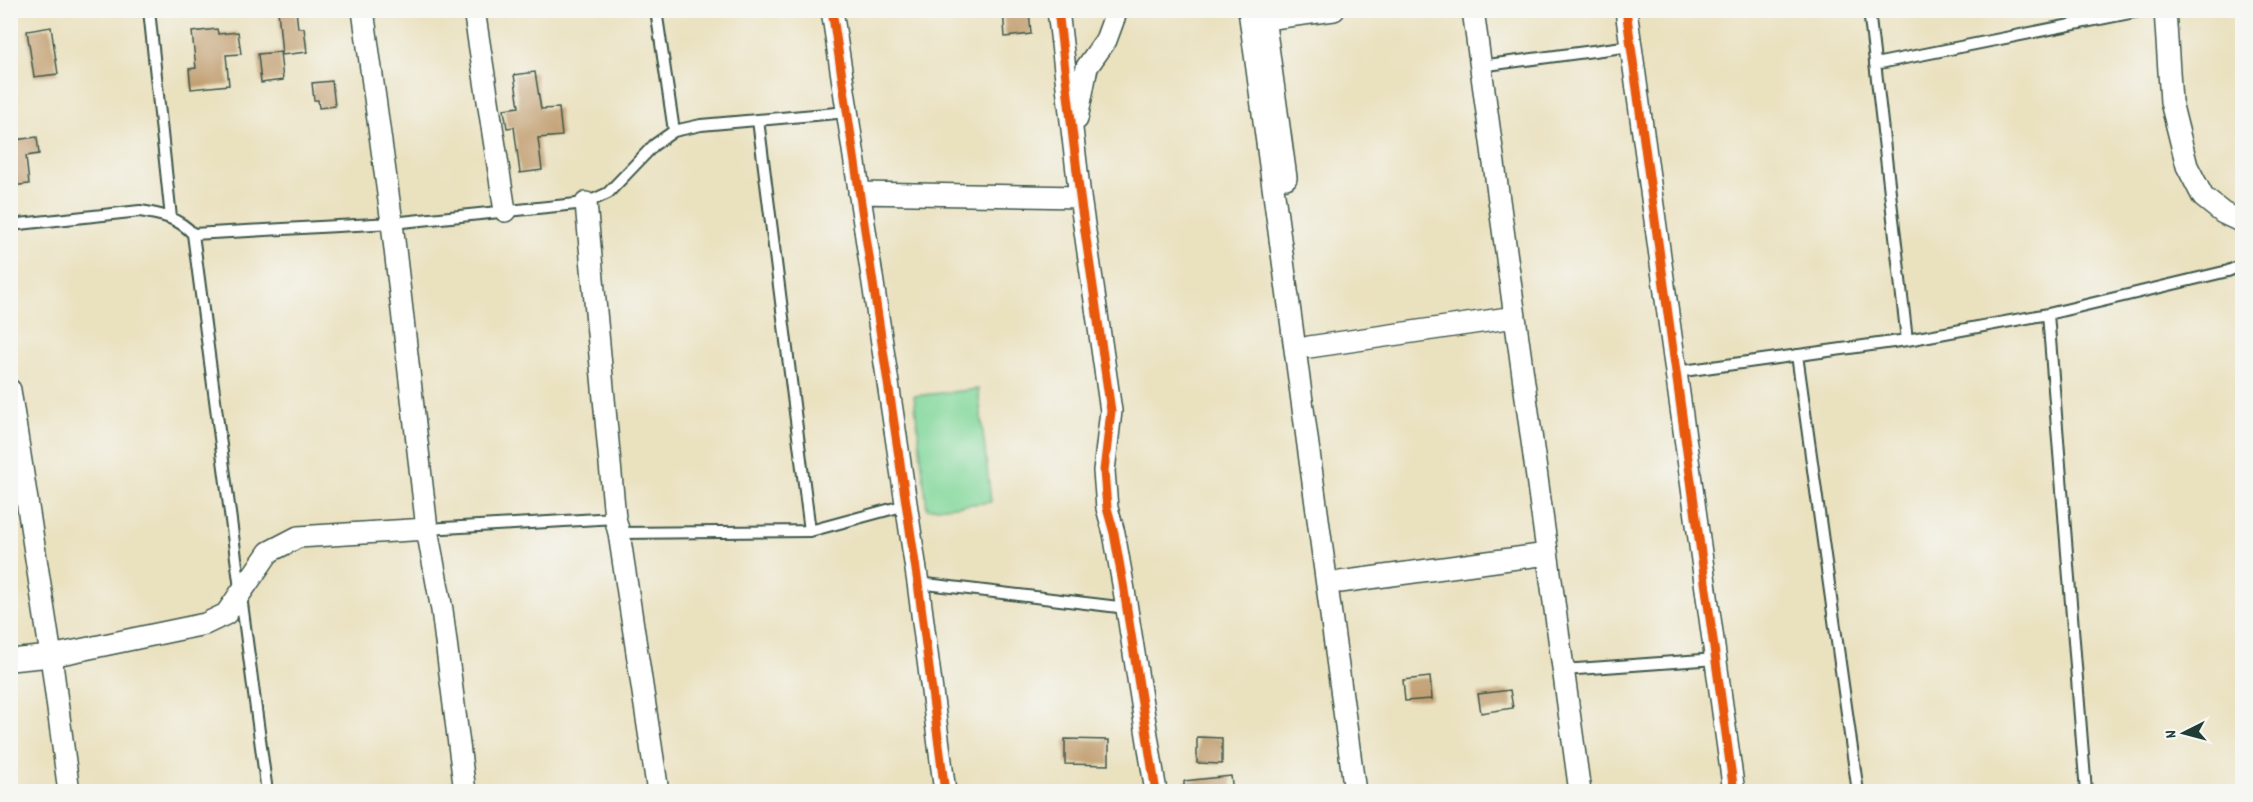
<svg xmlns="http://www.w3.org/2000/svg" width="2253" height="802" font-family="Dekko,sans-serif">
<rect width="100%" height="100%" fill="#f6f6f2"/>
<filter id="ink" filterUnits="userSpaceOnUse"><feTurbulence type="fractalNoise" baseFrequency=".0167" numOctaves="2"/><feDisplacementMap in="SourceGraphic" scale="12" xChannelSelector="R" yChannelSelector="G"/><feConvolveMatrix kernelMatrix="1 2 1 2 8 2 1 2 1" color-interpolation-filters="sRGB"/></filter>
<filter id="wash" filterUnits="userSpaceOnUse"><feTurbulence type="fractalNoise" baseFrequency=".008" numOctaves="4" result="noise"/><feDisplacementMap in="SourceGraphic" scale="24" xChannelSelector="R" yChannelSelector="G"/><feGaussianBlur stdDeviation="1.35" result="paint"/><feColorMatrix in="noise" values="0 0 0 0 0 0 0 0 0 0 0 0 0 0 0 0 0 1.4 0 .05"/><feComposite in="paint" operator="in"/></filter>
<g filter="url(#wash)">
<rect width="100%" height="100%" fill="#eae1bf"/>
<path fill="#81d79a" stroke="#508a67" stroke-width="1.5" d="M 978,389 L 991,502 L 927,509 L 914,396 Z"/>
<g id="blocks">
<path fill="#c3a174" d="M 278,10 L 296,10 L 298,28 L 304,28 L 307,52 L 282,55 Z
M 1003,10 L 1029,10 L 1031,34 L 1005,37 Z
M 51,27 L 58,74 L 34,77 L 27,31 Z
M 217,29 L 218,34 L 238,32 L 241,54 L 226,55 L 229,85 L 191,89 L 189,69 L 196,68 L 192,32 Z
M 280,52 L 283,80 L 261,83 L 258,54 Z
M 535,72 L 541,109 L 559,108 L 562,136 L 538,138 L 542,170 L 520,173 L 514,127 L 507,128 L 504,109 L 519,107 L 514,75 Z
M 332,81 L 335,106 L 319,108 L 318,100 L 314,100 L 312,83 Z
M 37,137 L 39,154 L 26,156 L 29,184 L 10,186 L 10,145 L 16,145 L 15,140 Z
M 1430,677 L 1432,699 L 1405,701 L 1403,680 Z
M 1510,690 L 1513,708 L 1481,713 L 1478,694 Z
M 1197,737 L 1222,738 L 1222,764 L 1197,763 Z
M 1065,739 L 1109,740 L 1109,765 L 1065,764 Z
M 1231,776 L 1233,792 L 1184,792 L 1184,781 Z"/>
</g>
</g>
<g filter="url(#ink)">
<use href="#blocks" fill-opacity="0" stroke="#3d5649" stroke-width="1.5"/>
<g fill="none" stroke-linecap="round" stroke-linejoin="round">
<g stroke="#3d5649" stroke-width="14">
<path id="service" d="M 149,10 L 171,218
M 656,10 L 674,131
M 1869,10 L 1907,340
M 1875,64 L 2145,10
M 1480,66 L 1631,46
M 758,120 L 810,531
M 10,225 L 140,211 C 160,214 179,218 193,234 L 392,223 L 586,203 L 608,193 L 654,145 L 674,131 L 701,125 L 848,112
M 193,234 L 267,792
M 2048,314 L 2086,792
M 1797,355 L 1858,792
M 1676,372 L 1907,340 L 2048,314 L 2228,271 L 2242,265
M 427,529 L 615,518
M 619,533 L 810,531 L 906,505
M 918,583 L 1127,608
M 1563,670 L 1716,659"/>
</g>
<g stroke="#3d5649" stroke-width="24">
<path id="minor" d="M 363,10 L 392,223 L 427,529 L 442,610 L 465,792
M 474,10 L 505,211
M 832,10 L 918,583 L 945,792
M 1058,10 L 1080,197 L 1111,411 L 1104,471 L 1107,508 L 1114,533 L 1123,584 L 1156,792
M 1249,10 L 1355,792
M 1263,10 L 1286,178
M 1473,10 L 1580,792
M 1626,10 L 1734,792
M 2165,10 L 2171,102 L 2187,166 L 2203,197 L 2223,213 L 2242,222
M 1265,19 L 1334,10
M 1077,119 L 1087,67 L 1106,40 L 1117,10
M 859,193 L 1080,197
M 586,203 L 615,518 L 619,533 L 658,792
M 1309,347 L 1515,317
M 10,390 L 51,656 L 69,792
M 1340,582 L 1547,554
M 10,660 L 51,656 L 205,624 L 226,614 L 269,552 L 298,537 L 427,529"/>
</g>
<use href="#service" stroke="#fff" stroke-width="10"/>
<use href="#minor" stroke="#fff" stroke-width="21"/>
<g stroke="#f6f6f2" stroke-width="13">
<path id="cycleway" d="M 832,10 L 918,583 L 945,792
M 1058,10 L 1080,197 L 1111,411 L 1104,471 L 1107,508 L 1114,533 L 1123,584 L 1156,792
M 1626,10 L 1734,792"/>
</g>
<use href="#cycleway" stroke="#e8590c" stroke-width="9"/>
</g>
</g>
<rect width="2253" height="802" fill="none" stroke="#f6f6f2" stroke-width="36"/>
<g transform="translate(2184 733) rotate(264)" stroke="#f6f6f2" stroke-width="4.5" paint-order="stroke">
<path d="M0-4.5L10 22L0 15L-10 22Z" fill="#1f3d34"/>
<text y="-9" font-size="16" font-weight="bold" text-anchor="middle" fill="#1f3d34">N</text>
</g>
</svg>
